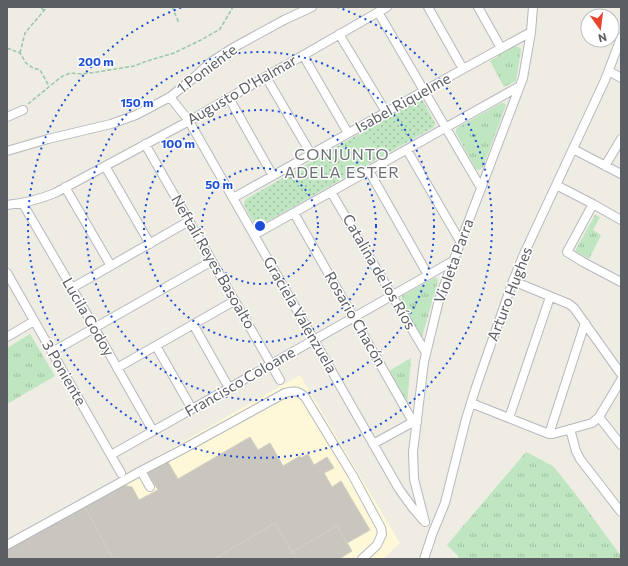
<svg xmlns="http://www.w3.org/2000/svg" width="628" height="566" font-family="Commissioner,sans-serif">
<defs>
<pattern id="grass-tufts" width="24" height="20" patternUnits="userSpaceOnUse"><rect width="24" height="20" fill="#bfe6c1"/><path d="M3 7l-1-3M5 7V3M7 7l1-3M15 17l-1-3M17 17v-4M19 17l1-3" fill="none" stroke="#9ebea0"/></pattern>
<pattern id="park-dots" width="8" height="8" patternUnits="userSpaceOnUse"><rect width="8" height="8" fill="#bfe6c1"/><path d="M2 2h.1M6 6h.1" fill="none" stroke="#9ebea0" stroke-width="1.8" stroke-linecap="round"/></pattern>
</defs>
<rect width="100%" height="100%" fill="#eeece3"/>
<path fill="#fef7d8" d="M 300,375 L 400,543 L 383,559 L 7,559 L 7,542 Z"/>
<path fill="url(#grass-tufts)" d="M 515,46 L 520,48 L 521,50 L 516,81 L 504,87 L 490,61 L 499,56 L 499,54 Z
M 501,103 L 504,103 L 506,105 L 483,167 L 480,170 L 478,170 L 476,169 L 456,133 L 456,130 L 457,128 Z
M 595,215 L 600,217 L 593,230 L 601,235 L 589,259 L 575,251 Z
M 436,277 L 438,281 L 422,337 L 401,303 L 402,296 Z
M 30,334 L 55,376 L 7,404 L 7,348 Z
M 411,358 L 407,405 L 389,371 Z
M 526,452 L 553,466 L 574,492 L 621,556 L 621,559 L 459,559 L 458,556 L 447,545 Z"/>
<path fill="url(#park-dots)" d="M 416,97 L 422,99 L 435,123 L 434,127 L 259,226 L 256,227 L 244,205 L 244,202 L 246,199 L 385,119 L 385,116 Z"/>
<path fill="#bfe6c1" d="M 367,134 L 379,154 L 347,173 L 335,153 Z"/>
<path fill="#c9c6c0" stroke="#d2cec1" d="M 250,437 L 258,450 L 270,443 L 283,466 L 300,456 L 301,458 L 308,454 L 314,465 L 327,457 L 334,468 L 324,473 L 332,487 L 341,481 L 370,530 L 347,543 L 337,526 L 292,552 L 275,523 L 214,559 L 113,559 L 85,507 L 123,485 L 132,487 L 139,500 L 158,490 L 148,473 L 168,462 L 178,479 Z
M 85,507 L 113,559 L 7,559 L 7,549 Z
M 275,523 L 296,559 L 214,559 Z
M 337,526 L 352,551 L 339,559 L 296,559 L 292,552 Z"/>
<g fill="none" stroke-linecap="round" stroke-linejoin="round">
<g stroke="#b5b8bd" stroke-width="10">
<path id="minor" d="M 428,7 L 463,69
M 478,7 L 501,48
M 378,12 L 481,188
M 339,34 L 386,112
M 303,55 L 348,133
M 609,71 L 621,78
M 266,77 L 311,154
M 170,97 L 189,121 L 399,489 L 412,507 L 423,520
M 229,98 L 273,176
M 7,117 L 23,110
M 145,144 L 280,380
M 573,149 L 621,174
M 407,150 L 460,241
M 7,151 L 48,139 L 111,124 L 136,115 L 170,97 L 191,80 L 211,62 L 231,49 L 284,20 L 312,7
M 105,166 L 150,244
M 605,166 L 621,139
M 369,171 L 428,275
M 556,185 L 593,204 L 621,220
M 65,187 L 111,266
M 331,192 L 426,353
M 233,198 L 463,69 L 531,32
M 23,204 L 72,288 L 153,431
M 593,204 L 567,252 L 583,262 L 621,282
M 7,205 C 26,203 38,200 55,193 L 189,121 L 387,7
M 294,213 L 413,422 L 417,422
M 254,235 L 520,86
M 7,273 L 121,473
M 513,281 L 569,304 L 574,308 L 621,374
M 72,288 L 189,221
M 193,324 L 229,388
M 7,337 L 34,321
M 156,346 L 192,409
M 52,352 L 212,261
M 117,368 L 234,301
M 471,403 L 549,434 L 553,434 L 592,423 L 599,417 L 621,380
M 599,417 L 621,445
M 509,418 L 550,297
M 570,429 L 576,451 L 580,459 L 621,512
M 549,434 L 585,323
M 373,444 L 413,422
M 111,455 L 453,261
M 141,471 L 185,448 L 285,393 C 294,391 298,390 305,397 L 353,476 L 381,528 L 382,534 L 377,545 L 362,559
M 425,522 L 414,479 L 413,452 L 424,362 L 439,300 L 445,283 L 523,78 L 531,32 L 533,7
M 7,545 L 141,471 L 150,487
M 424,559 L 433,532 L 445,503 L 466,419 L 476,387 L 513,281 L 523,256 L 605,80 L 621,38"/>
</g>
<path stroke="#98c6a7" stroke-width="1.5" stroke-dasharray="4 2" stroke-linecap="butt" d="M 41,7 L 44,11
M 172,7 L 179,23
M 7,48 L 20,53 L 26,63 L 33,68 L 40,70 L 49,86
M 20,53 L 25,33 L 47,7
M 28,104 L 61,77 L 70,73 L 82,74 L 97,72 L 134,66 L 147,61 L 174,53 L 203,39 L 220,29 L 233,7"/>
<use href="#minor" stroke="#fff" stroke-width="8"/>
</g>
<g fill="none" stroke="#1d4ed8" stroke-width="2" stroke-dasharray="2 4">
<circle cx="260" cy="226" r="58"/>
<circle cx="260" cy="226" r="116"/>
<circle cx="260" cy="226" r="174"/>
<path d="M337 7A232 232 0 1 1 183 7"/>
</g>
<g text-anchor="middle" stroke-width="3" stroke-linejoin="round" paint-order="stroke">
<g font-size="15" fill="#5b5e63" stroke="#fff">
<text transform="translate(207 69) rotate(-37)" y="5">1 Poniente</text>
<text transform="translate(242 90) rotate(-30)" y="5">Augusto D'Halmar</text>
<text transform="translate(403 103) rotate(-29)" y="5">Isabel Riquelme</text>
<text transform="translate(454 261) rotate(-70)" y="5">Violeta Parra</text>
<text transform="translate(213 262) rotate(60)" y="5">Neftalí Reyes Basoalto</text>
<text transform="translate(379 272) rotate(60)" y="5">Catalina de los Ríos</text>
<text transform="translate(510 294) rotate(-69)" y="5">Arturo Hughes</text>
<text transform="translate(300 315) rotate(60)" y="5">Graciela Valenzuela</text>
<text transform="translate(88 317) rotate(60)" y="5">Lucila Godoy</text>
<text transform="translate(355 319) rotate(60)" y="5">Rosario Chacón</text>
<text transform="translate(64 373) rotate(60)" y="5">3 Poniente</text>
<text transform="translate(240 382) rotate(-30)" y="5">Francisco Coloane</text>
</g>
<g font-size="16" letter-spacing="1" fill="#6c7075" stroke="#fff">
<text x="342" y="160">CONJUNTO<tspan x="342" dy="18">ADELA ESTER</tspan></text>
</g>
</g>
<circle cx="260" cy="226" r="6" fill="#1d4ed8" stroke="#fff" stroke-width="2"/>
<g font-size="12" text-anchor="middle" font-weight="bold" fill="#1d4ed8" stroke="#fff" stroke-width="3" stroke-linejoin="round" paint-order="stroke">
<text x="96" y="66">200 m</text>
<text x="137" y="107">150 m</text>
<text x="178" y="148">100 m</text>
<text x="219" y="189">50 m</text>
</g>
<rect width="628" height="566" fill="none" stroke="#5b5e63" stroke-width="16"/>
<g transform="translate(600 28) rotate(166)"><circle r="19" fill="#ffffff" stroke="#bdbfc1"/>
<path d="M0-3L7 15L0 10L-7 15Z" fill="#e9452d"/>
<text y="-6" font-size="11" font-weight="bold" text-anchor="middle" fill="#5b5e63">N</text>
</g>
</svg>
